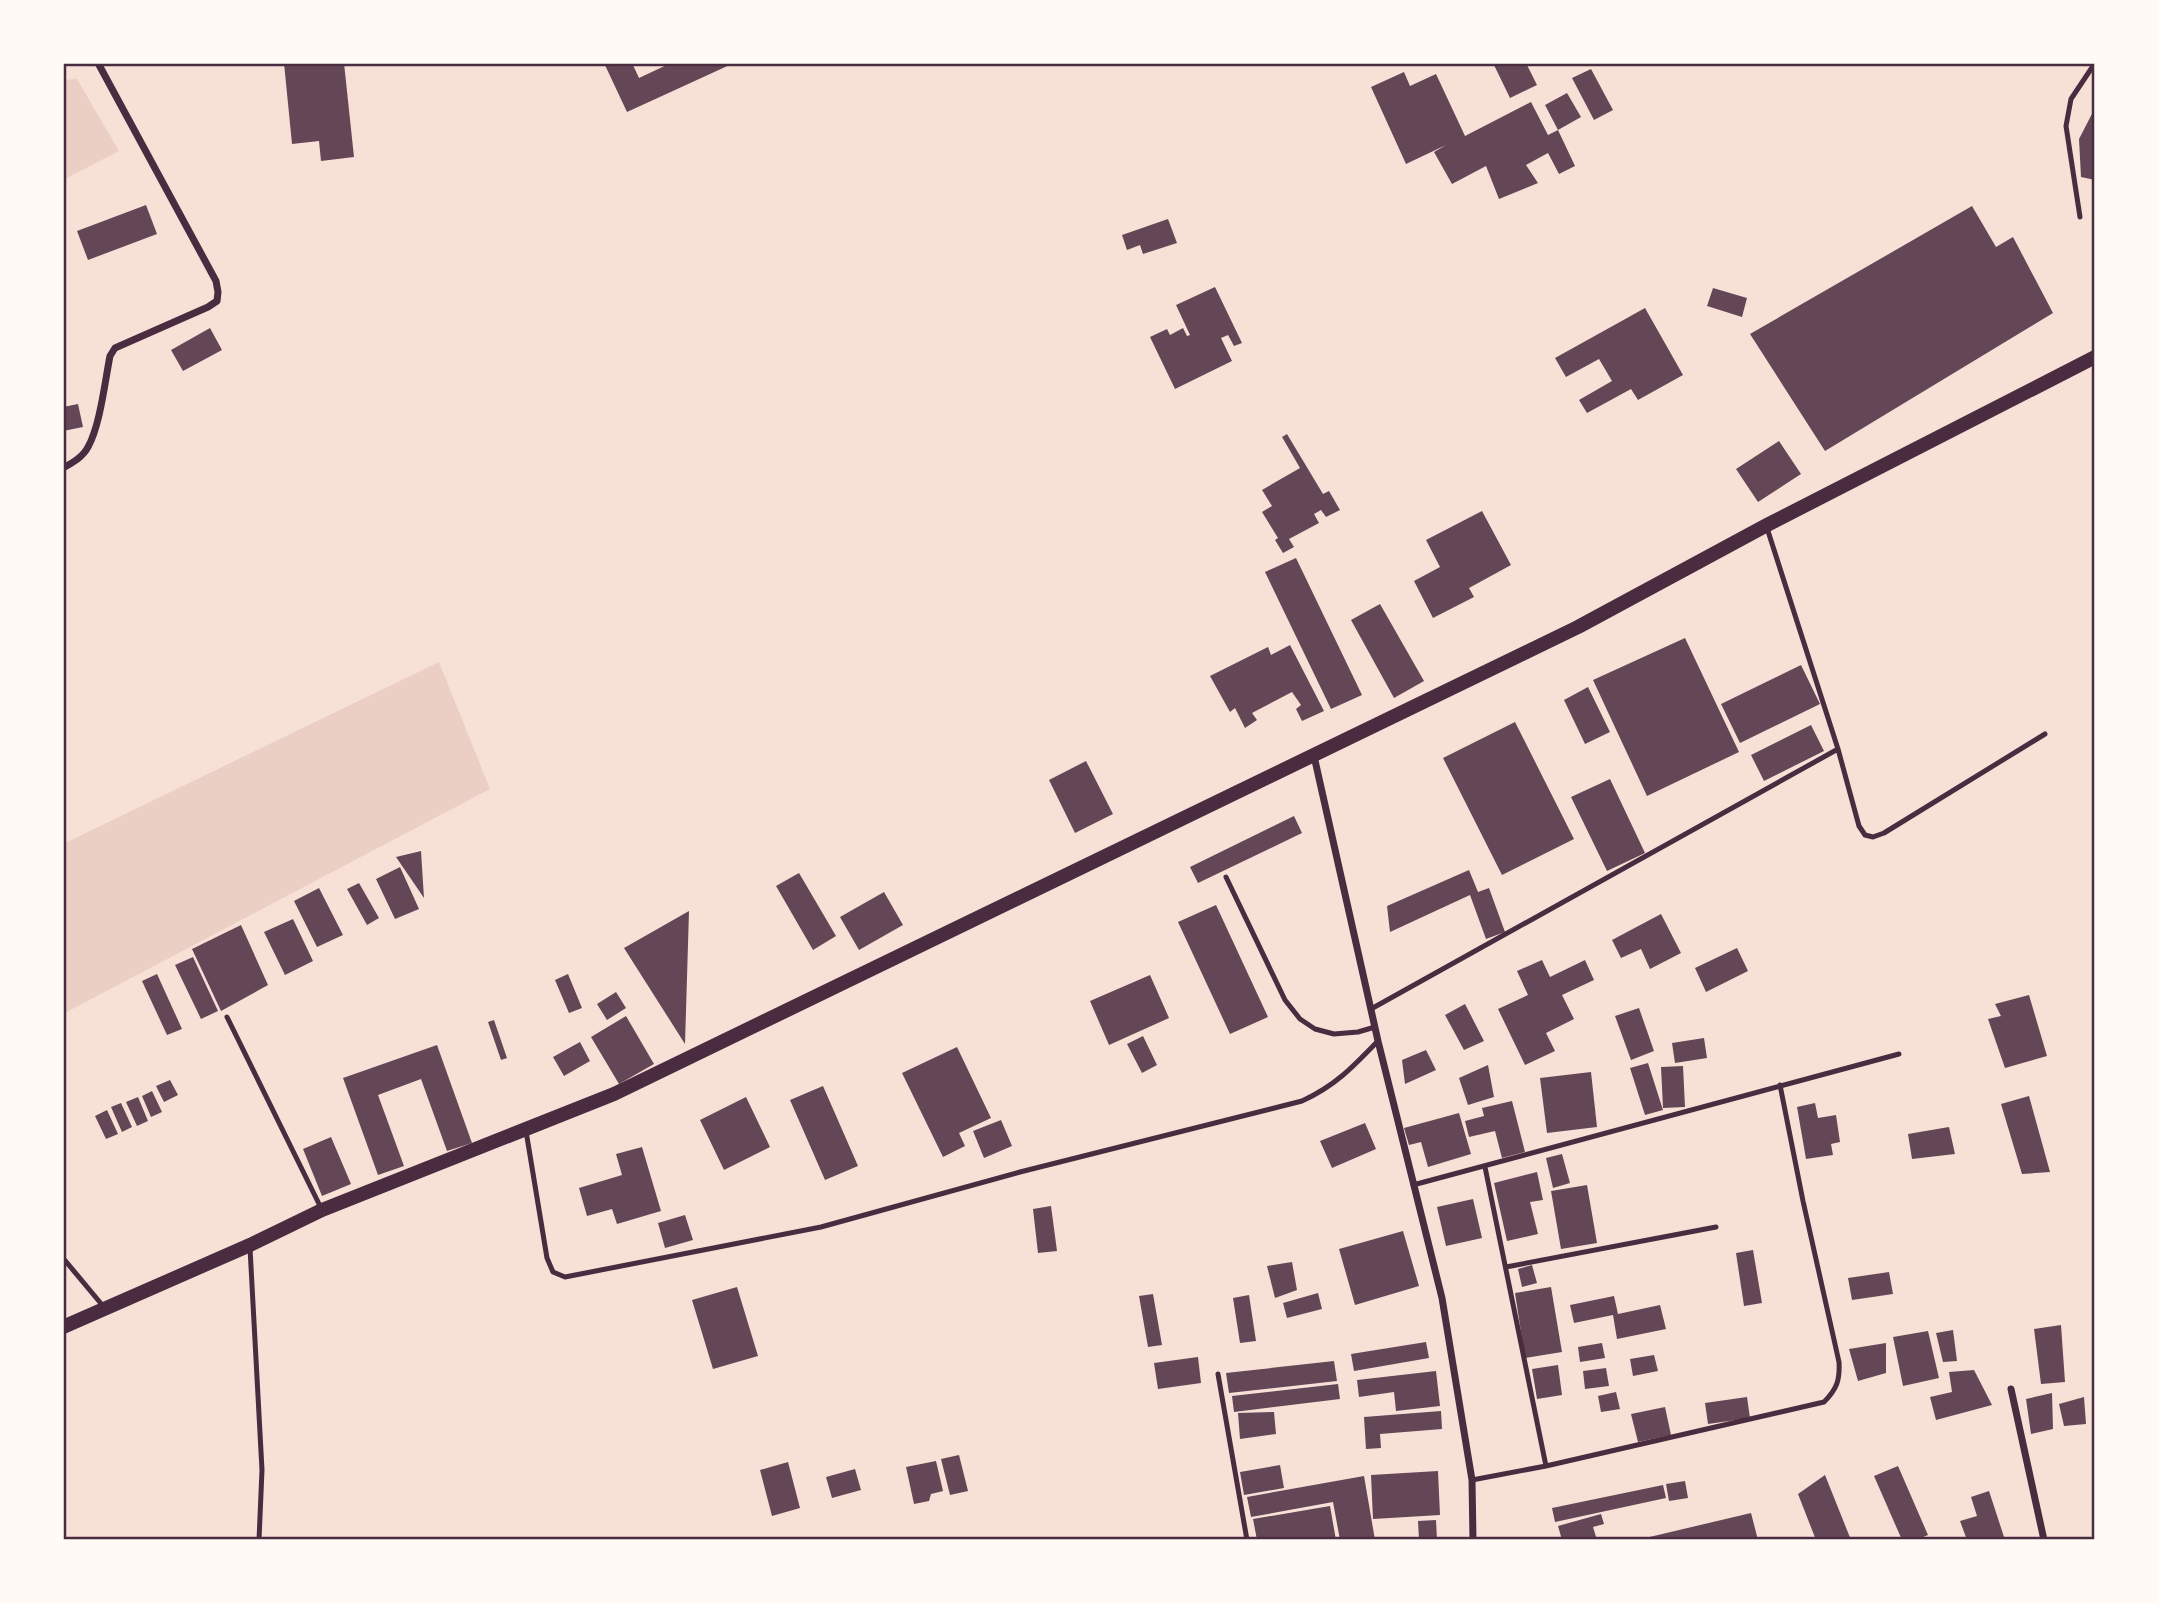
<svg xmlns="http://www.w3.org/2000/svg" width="2158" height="1603" font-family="Signika,sans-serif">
<rect width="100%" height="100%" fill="#f7e1d7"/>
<path fill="#ebcfc5" d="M 77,79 L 119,151 L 63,180 L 63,80 Z
M 439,662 L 490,789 L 63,1014 L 63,844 Z"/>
<path fill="#644757" d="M 284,63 L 344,63 L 354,157 L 321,161 L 319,141 L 292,144 Z
M 604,63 L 632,63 L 639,78 L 671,63 L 734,63 L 627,112 Z
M 1493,63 L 1526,63 L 1537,85 L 1510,98 Z
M 1591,69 L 1613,110 L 1594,120 L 1572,78 Z
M 1404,72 L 1410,86 L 1436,74 L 1465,136 L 1531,102 L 1548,135 L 1558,130 L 1545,105 L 1567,93 L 1581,117 L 1558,130 L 1575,166 L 1559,174 L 1548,153 L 1526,165 L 1538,183 L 1499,199 L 1486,166 L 1452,184 L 1434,152 L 1446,145 L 1406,164 L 1371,87 Z
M 2095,108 L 2095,180 L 2081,177 L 2079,139 Z
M 146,205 L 157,234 L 88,260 L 77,231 Z
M 1972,206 L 1996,247 L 2013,237 L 2053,313 L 1825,451 L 1750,334 Z
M 1168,219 L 1177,243 L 1143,254 L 1140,245 L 1127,250 L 1122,235 Z
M 1215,287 L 1242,343 L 1234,346 L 1228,335 L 1221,338 L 1232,361 L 1175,389 L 1150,337 L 1167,329 L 1170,335 L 1183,328 L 1187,336 L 1190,335 L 1176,305 Z
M 1713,288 L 1747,298 L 1742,317 L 1707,306 Z
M 1645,308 L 1683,375 L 1638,400 L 1631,389 L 1587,413 L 1579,400 L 1612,381 L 1599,359 L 1566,377 L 1555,358 Z
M 210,328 L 222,350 L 183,371 L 171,350 Z
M 78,404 L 83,427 L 63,431 L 63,407 Z
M 1287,434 L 1323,494 L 1329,491 L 1340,510 L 1326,517 L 1321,510 L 1314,514 L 1319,523 L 1289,539 L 1294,547 L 1283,553 L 1275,540 L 1278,538 L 1262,512 L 1272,506 L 1262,490 L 1300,468 L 1282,437 Z
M 1779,441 L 1801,474 L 1758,502 L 1736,469 Z
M 1482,511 L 1511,565 L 1469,588 L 1474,597 L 1433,618 L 1414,581 L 1440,567 L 1426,540 Z
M 1296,558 L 1362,695 L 1331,709 L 1265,572 Z
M 1380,604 L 1424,681 L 1394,698 L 1351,620 Z
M 1685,638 L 1739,752 L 1647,796 L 1593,680 Z
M 1290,645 L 1324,711 L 1302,721 L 1296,709 L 1301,705 L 1292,692 L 1252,713 L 1257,720 L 1245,728 L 1235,708 L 1230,712 L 1210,676 L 1268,647 L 1271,655 Z
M 1801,665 L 1820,704 L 1740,743 L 1721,704 Z
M 1588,687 L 1610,732 L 1585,744 L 1564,700 Z
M 1515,722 L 1574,839 L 1502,875 L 1443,758 Z
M 1811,725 L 1824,751 L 1764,781 L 1751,755 Z
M 1086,761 L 1113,814 L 1075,833 L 1049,780 Z
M 1610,779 L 1645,853 L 1607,871 L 1571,797 Z
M 1294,816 L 1302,833 L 1198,883 L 1190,867 Z
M 421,851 L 424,898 L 396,857 Z
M 400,867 L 419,909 L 395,919 L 376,879 Z
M 1469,870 L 1478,892 L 1489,888 L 1505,932 L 1486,939 L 1470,895 L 1390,932 L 1387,906 Z
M 799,873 L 836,936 L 813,950 L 776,886 Z
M 359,883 L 379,918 L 367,925 L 347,889 Z
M 319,888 L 343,935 L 317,947 L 294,901 Z
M 884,892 L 903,925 L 859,950 L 840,917 Z
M 1216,905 L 1268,1017 L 1230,1034 L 1178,922 Z
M 689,911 L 685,1044 L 624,948 Z
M 1661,914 L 1681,953 L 1650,969 L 1641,949 L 1621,958 L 1612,940 Z
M 293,919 L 313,961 L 285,975 L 264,932 Z
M 241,925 L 268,985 L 221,1011 L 192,949 Z
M 1737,948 L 1748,971 L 1706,992 L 1695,968 Z
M 193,957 L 218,1011 L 201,1019 L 175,965 Z
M 1542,960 L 1550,977 L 1585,960 L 1594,980 L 1562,995 L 1574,1019 L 1546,1033 L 1555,1051 L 1525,1065 L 1498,1009 L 1528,995 L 1517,971 Z
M 157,974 L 182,1029 L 167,1035 L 142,981 Z
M 568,974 L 582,1008 L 569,1013 L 555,980 Z
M 1150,975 L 1169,1018 L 1109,1045 L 1090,1001 Z
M 616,992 L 626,1008 L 607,1020 L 597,1004 Z
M 2029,995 L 2047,1056 L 2005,1068 L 1988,1019 L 2001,1016 L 1995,1004 Z
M 1465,1004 L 1484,1041 L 1464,1050 L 1445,1015 Z
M 1639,1008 L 1654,1051 L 1631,1060 L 1615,1016 Z
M 626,1016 L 654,1064 L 619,1084 L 591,1037 Z
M 494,1020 L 507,1058 L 501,1060 L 488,1022 Z
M 1143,1036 L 1157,1065 L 1142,1073 L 1127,1044 Z
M 1704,1038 L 1707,1058 L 1675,1063 L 1672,1043 Z
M 580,1042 L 590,1061 L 564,1076 L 553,1057 Z
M 437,1045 L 472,1143 L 447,1151 L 421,1079 L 378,1095 L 404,1166 L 378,1175 L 343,1078 Z
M 957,1047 L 991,1118 L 959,1133 L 965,1146 L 943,1157 L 902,1073 Z
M 1426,1050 L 1436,1070 L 1405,1084 L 1402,1060 Z
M 1648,1063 L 1663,1110 L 1645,1115 L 1630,1068 Z
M 1488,1065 L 1494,1097 L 1468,1105 L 1459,1078 Z
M 1683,1066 L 1685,1107 L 1663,1108 L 1661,1067 Z
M 1591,1072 L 1597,1127 L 1547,1133 L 1540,1078 Z
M 170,1080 L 178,1095 L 164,1102 L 156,1086 Z
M 823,1086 L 858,1166 L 825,1180 L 790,1100 Z
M 152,1091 L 162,1112 L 151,1117 L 142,1096 Z
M 2029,1096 L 2050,1172 L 2022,1174 L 2001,1104 Z
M 138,1097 L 148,1121 L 137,1126 L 126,1102 Z
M 746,1097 L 770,1147 L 724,1170 L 700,1120 Z
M 1512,1101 L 1525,1152 L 1502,1158 L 1495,1131 L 1469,1137 L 1465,1121 L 1484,1116 L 1482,1108 Z
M 121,1103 L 132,1127 L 122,1132 L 111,1107 Z
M 1815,1103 L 1818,1118 L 1836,1115 L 1840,1142 L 1831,1144 L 1833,1155 L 1806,1159 L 1797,1107 Z
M 107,1110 L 118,1134 L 106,1139 L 95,1116 Z
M 1459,1113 L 1471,1154 L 1428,1167 L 1421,1142 L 1409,1145 L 1404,1128 Z
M 1001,1120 L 1012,1146 L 984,1158 L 973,1131 Z
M 1365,1123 L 1376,1149 L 1332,1168 L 1320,1141 Z
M 1949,1127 L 1955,1154 L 1912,1159 L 1908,1134 Z
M 331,1137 L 351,1184 L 322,1196 L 303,1149 Z
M 642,1147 L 661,1211 L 617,1224 L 612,1209 L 587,1216 L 579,1188 L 622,1175 L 616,1154 Z
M 1562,1154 L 1570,1183 L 1553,1188 L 1546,1158 Z
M 1537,1172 L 1543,1200 L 1530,1202 L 1538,1234 L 1507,1241 L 1494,1183 Z
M 1587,1185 L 1597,1243 L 1561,1249 L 1551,1191 Z
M 1473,1199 L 1482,1238 L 1446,1246 L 1437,1207 Z
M 1051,1206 L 1057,1251 L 1038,1253 L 1033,1209 Z
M 685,1215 L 693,1240 L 665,1248 L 658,1223 Z
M 1403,1231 L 1419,1286 L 1355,1305 L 1339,1249 Z
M 1753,1250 L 1762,1303 L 1744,1306 L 1736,1253 Z
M 1292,1262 L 1297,1290 L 1275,1298 L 1267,1266 Z
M 1532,1265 L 1537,1283 L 1522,1287 L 1518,1269 Z
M 1889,1272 L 1893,1294 L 1852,1300 L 1848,1278 Z
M 737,1287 L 758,1356 L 713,1369 L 692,1300 Z
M 1551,1287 L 1562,1352 L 1525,1358 L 1515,1293 Z
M 1318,1293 L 1322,1309 L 1287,1318 L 1283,1303 Z
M 1153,1294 L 1162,1345 L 1148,1347 L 1139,1296 Z
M 1249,1295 L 1256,1341 L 1240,1343 L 1233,1298 Z
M 1614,1296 L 1618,1314 L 1660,1305 L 1666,1329 L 1617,1339 L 1613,1315 L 1574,1323 L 1570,1305 Z
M 2061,1325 L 2065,1382 L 2041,1384 L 2034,1329 Z
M 1953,1330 L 1957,1361 L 1943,1362 L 1936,1333 Z
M 1928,1331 L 1939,1378 L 1903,1386 L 1893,1337 Z
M 1426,1342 L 1429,1358 L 1354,1371 L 1351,1354 Z
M 1602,1343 L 1605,1358 L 1580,1362 L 1578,1347 Z
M 1886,1343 L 1886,1373 L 1858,1381 L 1849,1349 Z
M 1654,1355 L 1658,1371 L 1633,1376 L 1630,1359 Z
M 1198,1357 L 1201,1383 L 1158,1389 L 1154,1363 Z
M 1334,1361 L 1337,1381 L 1229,1393 L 1226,1373 Z
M 1558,1365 L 1562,1395 L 1537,1399 L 1532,1369 Z
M 1606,1368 L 1609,1386 L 1585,1389 L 1583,1371 Z
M 1974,1370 L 1992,1405 L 1936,1420 L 1930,1397 L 1952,1392 L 1949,1372 Z
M 1436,1371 L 1440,1406 L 1396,1411 L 1394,1392 L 1359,1397 L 1357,1380 Z
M 1338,1384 L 1340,1399 L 1234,1412 L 1232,1396 Z
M 1616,1392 L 1620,1409 L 1601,1412 L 1598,1396 Z
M 2052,1393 L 2053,1429 L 2031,1434 L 2026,1399 Z
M 1747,1397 L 1750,1418 L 1708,1424 L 1705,1403 Z
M 2084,1397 L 2086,1424 L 2064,1426 L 2059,1404 Z
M 1665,1407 L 1671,1435 L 1638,1442 L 1631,1414 Z
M 1441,1411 L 1442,1429 L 1380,1434 L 1381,1448 L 1366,1449 L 1364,1417 Z
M 1274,1412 L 1276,1434 L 1240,1439 L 1238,1413 Z
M 959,1455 L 968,1491 L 950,1495 L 941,1459 Z
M 936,1461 L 943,1491 L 931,1494 L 929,1501 L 914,1504 L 906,1467 Z
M 788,1462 L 800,1508 L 772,1516 L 760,1470 Z
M 1280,1465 L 1284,1488 L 1244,1495 L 1240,1472 Z
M 1898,1466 L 1928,1535 L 1916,1540 L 1902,1540 L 1874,1476 Z
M 855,1469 L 861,1490 L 832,1498 L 826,1477 Z
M 1438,1471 L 1440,1515 L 1373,1519 L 1371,1475 Z
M 1825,1475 L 1851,1540 L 1816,1540 L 1798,1494 Z
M 1364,1476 L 1375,1540 L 1340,1540 L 1333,1502 L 1251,1517 L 1247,1497 Z
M 1685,1481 L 1688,1498 L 1669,1501 L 1666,1484 Z
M 1663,1485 L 1666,1498 L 1555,1522 L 1552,1508 Z
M 1989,1491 L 2005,1540 L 1967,1540 L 1960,1521 L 1977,1516 L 1971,1497 Z
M 1330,1506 L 1336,1540 L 1257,1540 L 1253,1519 Z
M 1751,1513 L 1758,1540 L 1641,1540 L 1641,1539 Z
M 1601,1514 L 1604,1524 L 1593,1527 L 1597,1540 L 1562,1540 L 1558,1526 Z
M 1436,1520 L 1437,1540 L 1419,1540 L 1418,1521 Z"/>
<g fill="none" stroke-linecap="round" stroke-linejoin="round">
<path stroke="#4a2c40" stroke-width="5" d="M 2080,217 L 2066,126 L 2071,99 L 2095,63
M 1767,528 L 1838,749 L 1859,826 L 1865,835 L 1873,837 L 1884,833 L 2045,734
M 1226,877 L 1285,1000 L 1300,1019 L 1315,1029 L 1334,1034 L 1358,1032 L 1375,1027
M 1371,1009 L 1838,749
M 227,1017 L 322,1210
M 526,1131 L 547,1258 L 553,1272 L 565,1277 L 821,1227 L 1020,1172 L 1302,1101 C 1335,1086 1353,1067 1378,1041
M 1485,1167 L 1546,1466
M 1413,1185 L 1899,1054
M 250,1248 L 262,1470 L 259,1540
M 63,1258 L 103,1306
M 1506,1267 L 1716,1227
M 1218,1374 L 1247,1540
M 1472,1480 L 1546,1466 L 1824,1402 C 1837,1389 1840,1380 1839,1362 L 1803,1201 L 1780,1085"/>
<path stroke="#4a2c40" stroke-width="7" d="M 63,468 C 72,463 83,457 88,447 C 100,426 105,381 110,356 L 115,348 L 208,307 L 217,301 L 218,292 L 216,281 L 98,63
M 1314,756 L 1378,1041 L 1442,1298 L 1472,1480 L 1473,1540
M 2011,1389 L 2044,1540"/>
<path stroke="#4a2c40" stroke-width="14" d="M 63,1327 L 250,1245 L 322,1210 L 614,1094 L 1578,627 L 1767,525 L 2095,357"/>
</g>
<rect width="2158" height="1603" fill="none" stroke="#fffaf5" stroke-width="130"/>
<rect x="65" y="65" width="2028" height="1473" fill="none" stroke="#4a2c40" stroke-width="2.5"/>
</svg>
